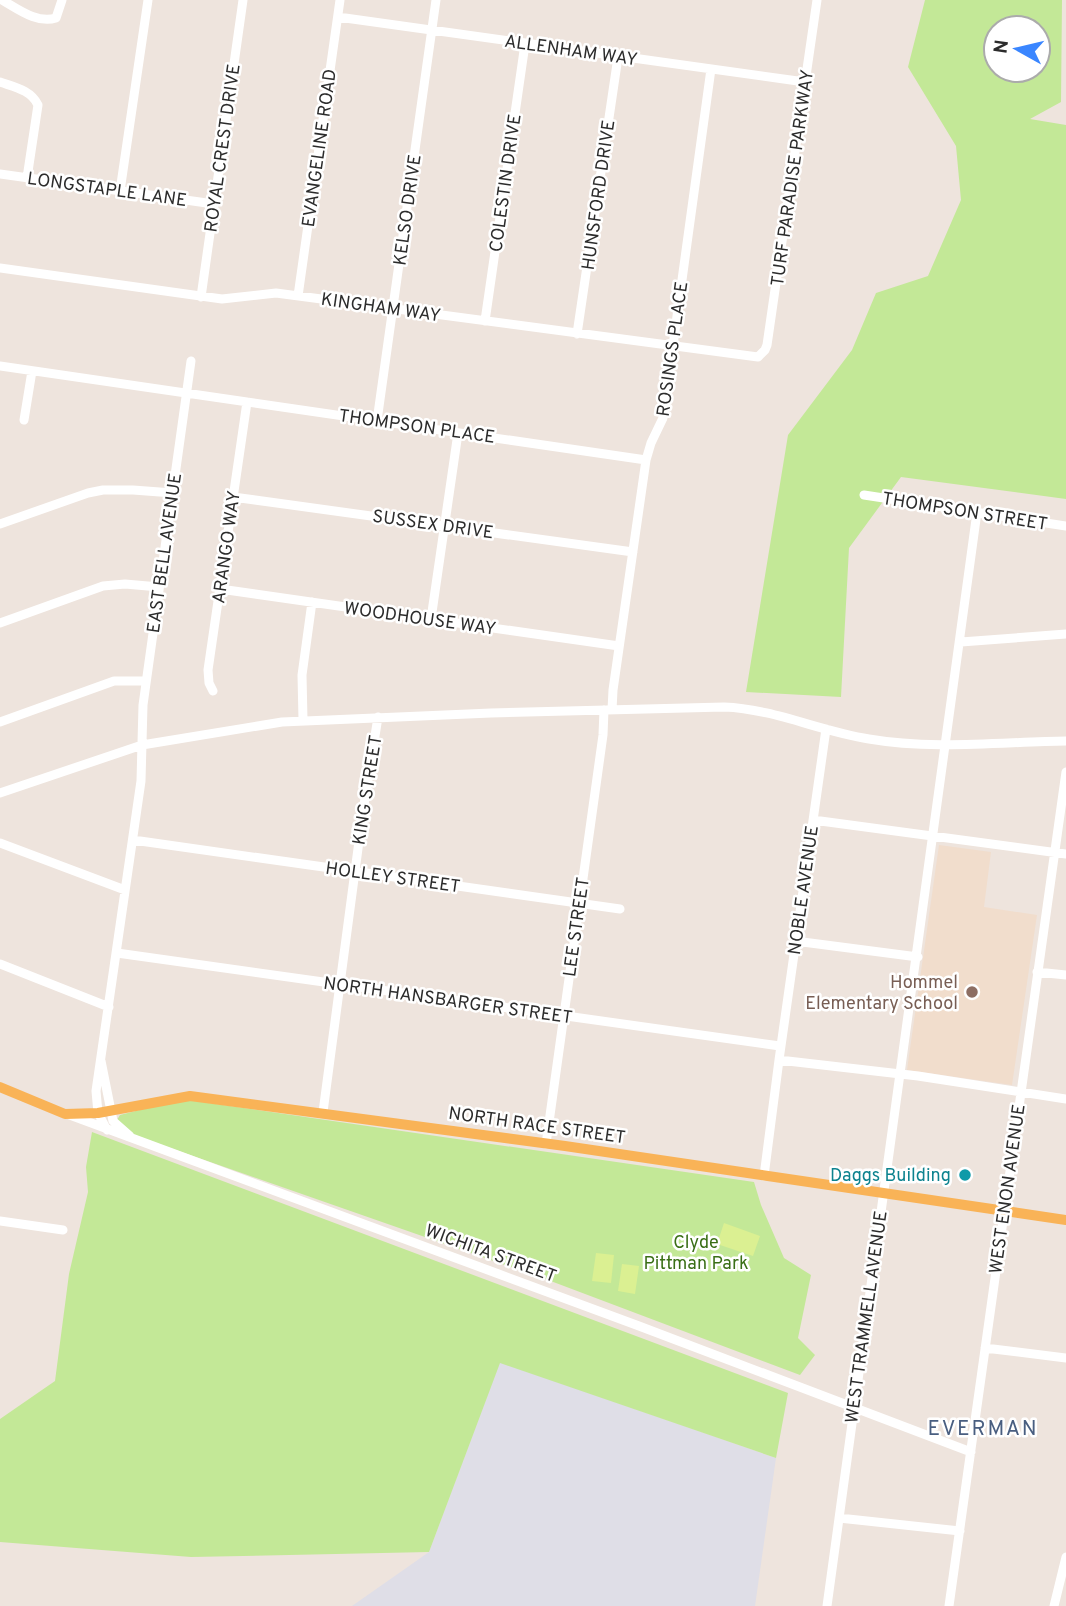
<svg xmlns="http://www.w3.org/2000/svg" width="1066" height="1606" font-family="Overpass,sans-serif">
<rect width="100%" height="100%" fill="#eee4dd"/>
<path fill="#dfdee7" d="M 500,1362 L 776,1458 L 755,1606 L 352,1606 L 429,1552 Z"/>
<path fill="#f1ddcc" d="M 939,845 L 991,852 L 984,907 L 1037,915 L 1012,1085 L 907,1070 Z"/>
<path fill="#c3e897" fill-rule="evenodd" d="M 925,0 L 1062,0 L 1061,102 L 1030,119 L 1066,125 L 1066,499 L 901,477 L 849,548 L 841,697 L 746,692 L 788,435 L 852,350 L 876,293 L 928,276 L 961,200 L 956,146 L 908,67 ZM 996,28 L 1038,28 L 1038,70 L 996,70 Z
M 175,1101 L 195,1101 L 754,1182 L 761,1205 L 784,1258 L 811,1275 L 798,1338 L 815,1355 L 800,1375 L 548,1280 L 133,1135 L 117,1120 L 120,1115 Z
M 92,1132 L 788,1393 L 776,1458 L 500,1363 L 429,1552 L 191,1557 L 0,1542 L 0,1419 L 55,1381 L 69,1274 L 88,1192 L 86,1167 Z"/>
<path fill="#dbf092" d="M 724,1223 L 760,1236 L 753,1256 L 717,1244 Z
M 596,1253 L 614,1255 L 611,1283 L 592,1281 Z
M 622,1264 L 639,1266 L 635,1294 L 618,1291 Z"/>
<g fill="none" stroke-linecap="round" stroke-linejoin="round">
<path stroke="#fff" stroke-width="9" d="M 2,0 C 18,9 37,24 56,18 L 62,0
M 338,17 L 805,82
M 0,82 C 14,87 31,90 38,105 L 27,178
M 0,174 L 214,204
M 120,191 L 148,0
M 0,268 L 222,299 L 276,293 L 758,357 L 765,350 L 767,345 L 817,0
M 298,296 L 340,0
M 201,297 L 243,0
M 485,321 L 525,44
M 577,334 L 618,57
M 0,366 L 646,460
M 24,420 L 32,371
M 377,421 L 436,0
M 864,495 L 1066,526
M 233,497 L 633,552
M 0,524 L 88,493 L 103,490 L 133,490 L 173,493
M 220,589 L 619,646
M 431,619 L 458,433
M 0,623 L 103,586 L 125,584 L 159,587
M 961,642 L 1066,634
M 213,691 L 209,683 L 208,670 L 247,402
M 612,710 L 613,690 L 646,460 L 651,443 L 663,418 L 711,69
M 303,720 L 302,675 L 312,602
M 0,722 L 114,681 L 146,681
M 0,793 L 142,745 L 282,722 L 491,713 L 724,707 C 774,709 819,731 869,739 C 933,750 1001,742 1066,741
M 813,820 L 1066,854
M 133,840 L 620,909
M 0,843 L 125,890
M 795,941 L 918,957
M 117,953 L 780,1046
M 0,964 L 109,1007
M 1037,972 L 1066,975
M 779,1060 L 918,1076 L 1066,1099
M 101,1061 L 113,1121 L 130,1136
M 323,1112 L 363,811 L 378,717
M 67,1114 L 639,1326 L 971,1452
M 107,1130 L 98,1113 L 96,1091 L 141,781 L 143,705 L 191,361
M 546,1144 L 603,735 L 604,710
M 764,1176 L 779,1060 L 826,729
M 0,1221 L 63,1230
M 985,1348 L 1066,1358
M 839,1518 L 960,1531
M 827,1606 L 977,512
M 949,1606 L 1066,772
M 1054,1606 L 1066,1557"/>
<path stroke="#f9b357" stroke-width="10" d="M 0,1087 L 65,1114 L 98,1113 L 190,1096 L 565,1146 L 1066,1220"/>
</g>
<circle fill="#8d6e63" stroke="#fff" stroke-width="2.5" cx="972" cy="992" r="7"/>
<circle fill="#0f9aa8" stroke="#fff" stroke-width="2.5" cx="965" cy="1175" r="7"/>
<g text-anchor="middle" stroke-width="5" stroke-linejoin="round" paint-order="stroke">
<g font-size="18" fill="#2c2c2c" stroke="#fff">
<text transform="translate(571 50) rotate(8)" y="6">ALLENHAM WAY</text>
<text transform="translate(222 148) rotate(-82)" y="6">ROYAL CREST DRIVE</text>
<text transform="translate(319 148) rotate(-82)" y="6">EVANGELINE ROAD</text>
<text transform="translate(792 178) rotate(-82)" y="6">TURF PARADISE PARKWAY</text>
<text transform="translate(505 183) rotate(-82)" y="6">COLESTIN DRIVE</text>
<text transform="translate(107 189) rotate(8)" y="6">LONGSTAPLE LANE</text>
<text transform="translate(598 195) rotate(-82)" y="6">HUNSFORD DRIVE</text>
<text transform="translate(407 210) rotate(-82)" y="6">KELSO DRIVE</text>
<text transform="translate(381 307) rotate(8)" y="6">KINGHAM WAY</text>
<text transform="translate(672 349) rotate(-82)" y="6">ROSINGS PLACE</text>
<text transform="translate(417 426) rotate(8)" y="6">THOMPSON PLACE</text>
<text transform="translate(965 511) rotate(9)" y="6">THOMPSON STREET</text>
<text transform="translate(433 524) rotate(8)" y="6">SUSSEX DRIVE</text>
<text transform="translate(226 547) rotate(-82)" y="6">ARANGO WAY</text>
<text transform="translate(164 553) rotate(-82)" y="6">EAST BELL AVENUE</text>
<text transform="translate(420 618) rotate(8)" y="6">WOODHOUSE WAY</text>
<text transform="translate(367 790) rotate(-81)" y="6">KING STREET</text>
<text transform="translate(393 877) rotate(8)" y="6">HOLLEY STREET</text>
<text transform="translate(803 890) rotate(-82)" y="6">NOBLE AVENUE</text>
<text transform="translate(576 927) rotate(-82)" y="6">LEE STREET</text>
<text transform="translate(448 1000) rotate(8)" y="6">NORTH HANSBARGER STREET</text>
<text transform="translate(537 1125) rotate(8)" y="6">NORTH RACE STREET</text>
<text transform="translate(1007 1189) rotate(-82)" y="6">WEST ENON AVENUE</text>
<text transform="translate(491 1253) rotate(20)" y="6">WICHITA STREET</text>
<text transform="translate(866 1317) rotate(-82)" y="6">WEST TRAMMELL AVENUE</text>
</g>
<g font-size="18" fill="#785e54" stroke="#fff" text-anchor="end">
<text x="958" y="988">Hommel<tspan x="958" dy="21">Elementary School</tspan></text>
</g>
<g font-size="18" fill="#0d838f" stroke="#fff" text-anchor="end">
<text x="951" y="1181">Daggs Building</text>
</g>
<g font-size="18" fill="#3a6f16" stroke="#fff">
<text x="696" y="1248">Clyde<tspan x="696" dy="21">Pittman Park</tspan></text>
</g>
<g font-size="21" letter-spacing="2" fill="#495e80" stroke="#fff">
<text x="983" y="1435">EVERMAN</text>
</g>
</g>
<g transform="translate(1017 49) rotate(278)"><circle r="33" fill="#ffffff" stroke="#ababab" stroke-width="2"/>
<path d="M0-5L12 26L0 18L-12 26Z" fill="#3a86ff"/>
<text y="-10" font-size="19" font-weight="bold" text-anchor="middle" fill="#2c2c2c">N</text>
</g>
</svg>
